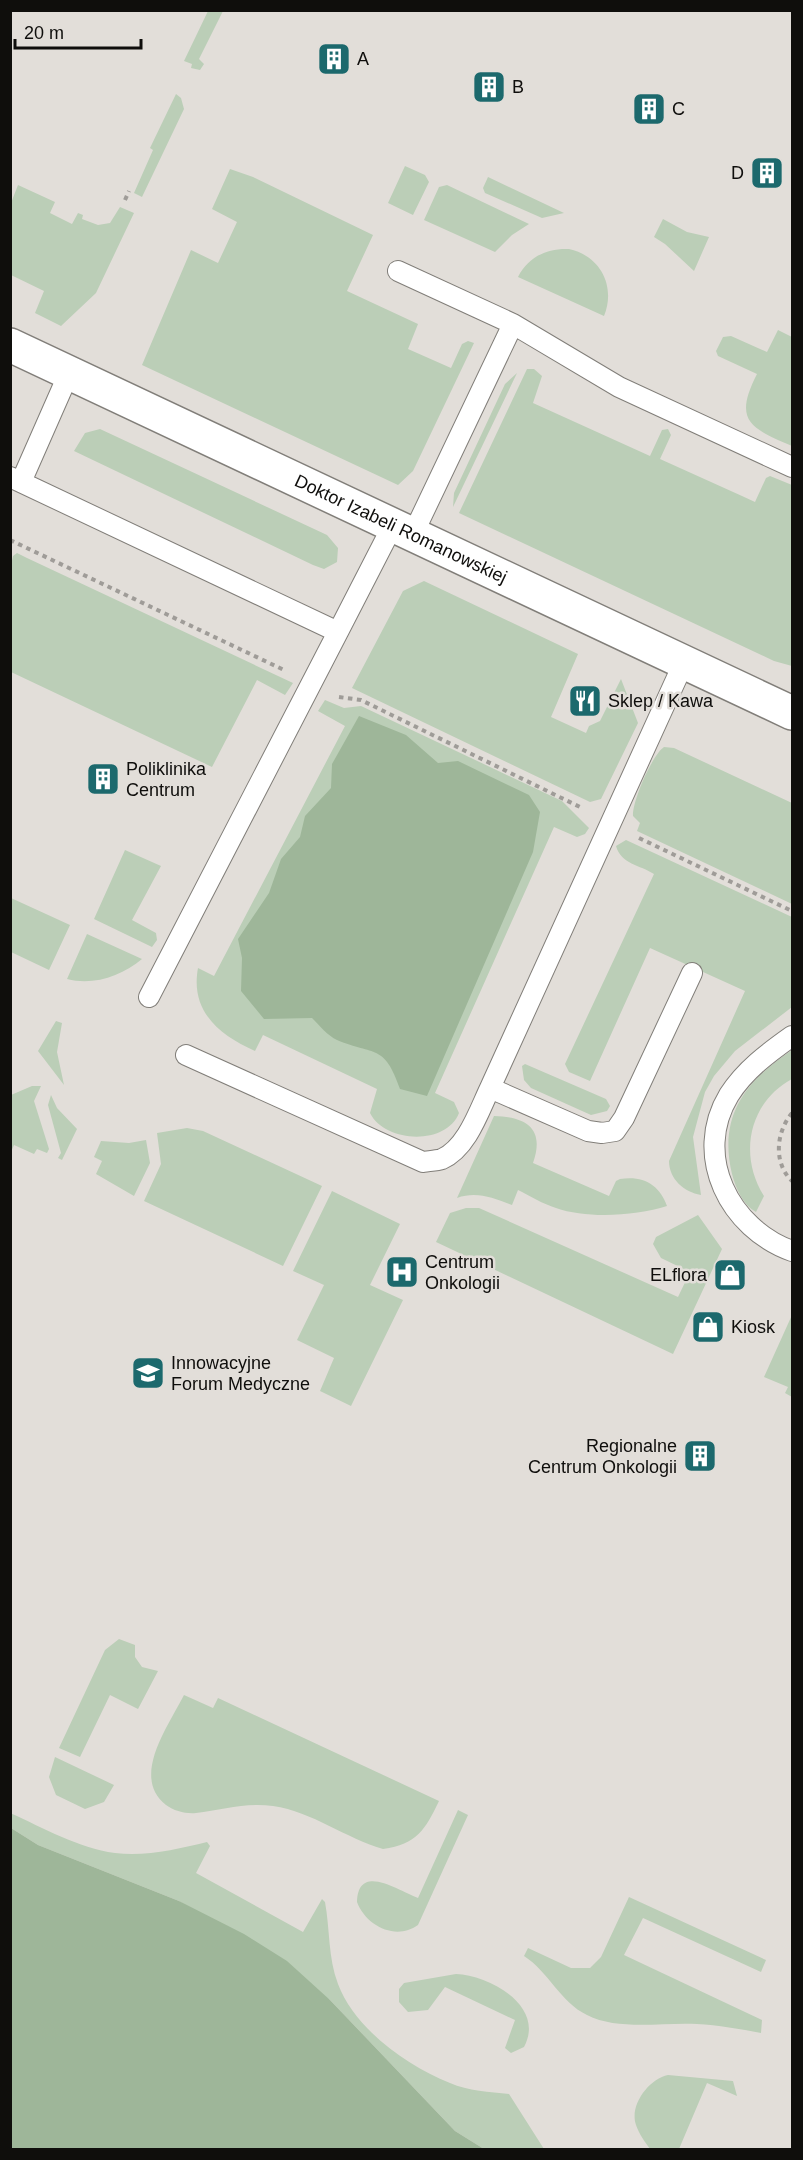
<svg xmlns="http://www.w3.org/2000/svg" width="803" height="2160" font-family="Arial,sans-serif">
<rect width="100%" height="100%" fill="#e2ded9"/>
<path fill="#bbceb7" d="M 208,11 L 223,11 L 199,59 L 204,64 L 200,70 L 191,68 L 192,64 L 184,61 Z
M 176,94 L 181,98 L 184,109 L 142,197 L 134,193 L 153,150 L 150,148 Z
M 405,166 L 425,175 L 429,182 L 413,215 L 388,203 Z
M 230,169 L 253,177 L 373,235 L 347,291 L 418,324 L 408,349 L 451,368 L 462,344 L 468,341 L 474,343 L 413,471 L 398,485 L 142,365 L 191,250 L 218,263 L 237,222 L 212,209 Z
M 488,177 L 564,213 L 542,218 L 485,193 L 483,188 Z
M 18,185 L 55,202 L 50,213 L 72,224 L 78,213 L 83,215 L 82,219 L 98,225 L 110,223 L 120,207 L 134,213 L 96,293 L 61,326 L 35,313 L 44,291 L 11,275 L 11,203 Z
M 447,185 L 529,224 L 512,235 L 495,252 L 424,220 L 439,187 Z
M 663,219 L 687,232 L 709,237 L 694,271 L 665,244 L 654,237 Z
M 569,249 C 601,256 616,287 604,316 L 518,277 C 528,257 547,248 569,249 Z
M 778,330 L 792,337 L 792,446 C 750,428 733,421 757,374 L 718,356 L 716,351 L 723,337 L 731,336 L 767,352 Z
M 527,369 L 534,369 L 542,376 L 533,403 L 650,456 L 662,430 L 668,429 L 671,435 L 660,459 L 742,496 L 755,502 L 766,478 L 770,476 L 792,485 L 792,666 L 774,661 L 459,513 Z
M 517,373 L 453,507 L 454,493 L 505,384 Z
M 100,429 L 327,535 L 338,548 L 337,562 L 324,569 L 313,565 L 74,451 L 85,433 Z
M 17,553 L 27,558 L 293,683 L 285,695 L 257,680 L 212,767 L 11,672 L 11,565 L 13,556 Z
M 424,581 L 578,654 L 551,717 L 586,733 L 589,726 L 600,721 L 621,679 L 638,723 L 601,799 L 590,802 L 352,688 L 403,591 Z
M 325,700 L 344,708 L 361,706 L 562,801 L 589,828 L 585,834 L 577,837 L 554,827 L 435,1093 L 454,1102 L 459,1113 C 446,1146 385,1143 370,1113 L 377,1089 L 263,1035 L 255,1051 C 219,1035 190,1011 198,968 L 214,976 L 345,726 L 318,711 Z
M 664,747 L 674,748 L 792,803 L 792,904 L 637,831 L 640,823 L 633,816 C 632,802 652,755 664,747 Z
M 626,840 L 792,917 L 792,1007 L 735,1051 L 714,1076 L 705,1092 L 693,1137 L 701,1195 C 684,1192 669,1179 669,1161 L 745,991 L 650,948 L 590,1081 L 569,1072 L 565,1064 L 654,874 C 640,865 621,864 616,846 Z
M 125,850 L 161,866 L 132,920 L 156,933 L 157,940 L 152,947 L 94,919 Z
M 11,898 L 70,925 L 49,970 L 11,952 Z
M 87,934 L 142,959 C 122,976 93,986 67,979 Z
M 56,1021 L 62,1023 L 57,1052 L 64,1085 L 38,1051 Z
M 792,1050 L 792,1079 C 749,1102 738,1155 764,1196 L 756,1212 C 743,1205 736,1189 732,1174 C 718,1115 746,1081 792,1050 Z
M 525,1064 L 606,1099 L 610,1106 L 607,1111 L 591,1115 L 531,1088 L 524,1080 L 522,1066 Z
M 32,1086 L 41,1086 L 34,1101 L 49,1149 L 47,1153 L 37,1149 L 34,1154 L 14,1145 L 11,1152 L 11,1095 Z
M 51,1095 L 57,1108 L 77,1129 L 62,1160 L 58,1158 L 61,1153 L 48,1105 Z
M 494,1116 C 527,1117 545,1129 533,1163 L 609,1196 L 616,1181 L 620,1179 C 643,1175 660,1185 667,1206 C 636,1216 587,1219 556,1208 C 543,1204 530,1196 518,1190 L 512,1205 C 493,1198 477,1191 457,1198 Z
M 187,1128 L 203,1131 L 322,1186 L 283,1266 L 144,1201 L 161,1164 L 157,1133 Z
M 146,1140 L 150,1163 L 134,1196 L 96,1174 L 102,1161 L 94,1157 L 101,1141 L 129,1143 Z
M 332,1191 L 400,1224 L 370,1285 L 403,1300 L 351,1406 L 320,1391 L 334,1358 L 297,1340 L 324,1285 L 293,1271 Z
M 466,1208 L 479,1208 L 678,1297 L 690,1272 L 661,1258 L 653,1244 L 656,1237 L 698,1215 L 722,1249 L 673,1354 L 436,1242 L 450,1213 Z
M 792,1315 L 792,1397 L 785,1393 L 788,1387 L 764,1377 Z
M 119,1639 L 135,1645 L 135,1657 L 142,1667 L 158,1671 L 138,1709 L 110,1695 L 80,1757 L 59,1748 L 105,1650 Z
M 184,1695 L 213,1708 L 218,1698 L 439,1801 C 425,1830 417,1844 383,1849 C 345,1838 313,1812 273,1806 C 246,1802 222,1810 196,1813 C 186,1814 174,1811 166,1805 C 130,1777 169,1725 184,1695 Z
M 55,1757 L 114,1785 L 104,1802 L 85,1809 L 56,1795 L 49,1777 Z
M 458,1810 L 468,1815 L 418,1925 C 396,1941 366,1926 357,1902 C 358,1862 399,1891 418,1898 Z
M 10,1813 C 44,1828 78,1848 115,1853 C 145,1857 178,1849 207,1842 L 210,1846 L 196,1873 L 303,1932 L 322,1899 L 325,1902 C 330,1929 328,1958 338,1984 C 355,2029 407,2066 450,2083 C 468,2091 490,2092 509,2094 L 544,2149 L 484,2149 L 455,2131 L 330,2000 L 179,1901 L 38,1845 L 11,1828 Z
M 629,1897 L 766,1960 L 761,1972 L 643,1918 L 624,1955 L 762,2020 L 761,2033 C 740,2029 718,2025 697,2024 C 663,2022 618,2031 587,2015 C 560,2002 549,1972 524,1956 L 528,1948 L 571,1968 L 590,1968 L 601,1957 Z
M 456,1974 C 489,1975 546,2006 524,2047 L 511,2053 L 505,2048 L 515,2020 L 445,1987 L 428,2010 L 408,2012 L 399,2002 L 399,1989 L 404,1983 Z
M 668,2075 L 733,2081 L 737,2096 L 707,2083 L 679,2149 L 650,2149 C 645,2142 639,2134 636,2125 C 629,2105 649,2079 668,2075 Z"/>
<path fill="#9eb699" d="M 359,716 L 406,735 L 438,763 L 458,761 L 529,795 L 540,812 L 533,852 L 427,1096 L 400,1089 C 384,1043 375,1056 337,1040 C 328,1036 319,1025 312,1018 L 264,1019 L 241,991 L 242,958 L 238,939 L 269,893 L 281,859 L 300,837 L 305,816 L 331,788 L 332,764 Z
M 11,1828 L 38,1845 L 179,1901 L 244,1934 L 287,1961 L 330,2000 L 455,2131 L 484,2149 L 11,2149 Z"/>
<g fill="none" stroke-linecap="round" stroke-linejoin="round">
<g stroke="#817e79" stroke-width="22">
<path id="service" d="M 398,271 L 513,324 L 619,387 L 792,467
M 10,477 L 338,632 L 393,525
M 21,482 L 69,373
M 413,534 L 513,324
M 149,997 L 338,632
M 792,1036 C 768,1053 745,1070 729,1095 C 692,1156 730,1229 792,1251
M 186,1055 L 423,1162 C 428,1161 436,1161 442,1159 C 467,1148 479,1111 490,1088 L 685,660
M 490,1088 L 588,1131 L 602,1133 L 615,1131 L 624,1118 L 692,973"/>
</g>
<g stroke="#817e79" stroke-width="36">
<g id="minor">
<path id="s1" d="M 10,345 L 792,713"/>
</g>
</g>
<path stroke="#9f9c98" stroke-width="4" stroke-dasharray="4.5 4.5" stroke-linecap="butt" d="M 125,200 L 129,191
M 10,540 L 284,670
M 339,697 L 361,700 L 582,808
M 639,838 L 792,911
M 792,1113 C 776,1132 773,1163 792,1181"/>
<use href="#service" stroke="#fff" stroke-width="20"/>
<use href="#minor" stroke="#fff" stroke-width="33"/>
</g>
<defs>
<g id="building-square" transform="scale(1.725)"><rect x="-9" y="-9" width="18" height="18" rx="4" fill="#1c696d" stroke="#e2ded9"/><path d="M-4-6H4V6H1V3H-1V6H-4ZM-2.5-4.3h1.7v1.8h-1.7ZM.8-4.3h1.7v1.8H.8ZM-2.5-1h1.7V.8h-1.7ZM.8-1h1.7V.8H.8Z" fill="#fff"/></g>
<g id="restaurant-square" transform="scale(1.725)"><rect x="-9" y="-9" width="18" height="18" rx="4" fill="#1c696d" stroke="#e2ded9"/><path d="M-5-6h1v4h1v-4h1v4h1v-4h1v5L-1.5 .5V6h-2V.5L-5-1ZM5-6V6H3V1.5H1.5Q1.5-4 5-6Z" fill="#fff"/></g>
<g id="hospital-square" transform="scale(1.725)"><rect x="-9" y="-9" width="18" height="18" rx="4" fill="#1c696d" stroke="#e2ded9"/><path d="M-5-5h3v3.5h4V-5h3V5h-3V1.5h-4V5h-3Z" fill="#fff"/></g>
<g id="shop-square" transform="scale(1.725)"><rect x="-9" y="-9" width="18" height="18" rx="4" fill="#1c696d" stroke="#e2ded9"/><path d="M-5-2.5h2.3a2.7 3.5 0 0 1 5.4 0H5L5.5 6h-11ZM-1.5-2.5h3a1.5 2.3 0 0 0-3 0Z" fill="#fff"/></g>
<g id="university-square" transform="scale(1.725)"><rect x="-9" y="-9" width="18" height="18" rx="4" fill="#1c696d" stroke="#e2ded9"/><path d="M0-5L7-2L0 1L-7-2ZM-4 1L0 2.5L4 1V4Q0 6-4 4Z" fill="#fff"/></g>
</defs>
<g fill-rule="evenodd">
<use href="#building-square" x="334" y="59"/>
<use href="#building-square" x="489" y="87"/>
<use href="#building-square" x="649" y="109"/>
<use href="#building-square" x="767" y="173"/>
<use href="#restaurant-square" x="585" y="701"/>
<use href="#building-square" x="103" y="779"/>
<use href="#hospital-square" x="402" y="1272"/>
<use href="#shop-square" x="730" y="1275"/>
<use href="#shop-square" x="708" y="1327"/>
<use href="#university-square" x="148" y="1373"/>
<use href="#building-square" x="700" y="1456"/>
</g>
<g text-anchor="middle" stroke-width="5" stroke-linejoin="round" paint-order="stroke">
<g font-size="18" fill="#0f0e0c" stroke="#e2ded9" text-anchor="start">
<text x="357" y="65">A</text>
<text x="512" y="93">B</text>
<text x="672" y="115">C</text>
<text x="744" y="179" text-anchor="end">D</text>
<text x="608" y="707">Sklep / Kawa</text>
<text x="126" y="775">Poliklinika<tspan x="126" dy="21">Centrum</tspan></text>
<text x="425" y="1268">Centrum<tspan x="425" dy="21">Onkologii</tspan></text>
<text x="707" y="1281" text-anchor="end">ELflora</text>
<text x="731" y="1333">Kiosk</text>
<text x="171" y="1369">Innowacyjne<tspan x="171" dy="21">Forum Medyczne</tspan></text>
<text x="677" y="1452" text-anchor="end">Regionalne<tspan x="677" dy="21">Centrum Onkologii</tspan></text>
</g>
<g font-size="18" fill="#0f0e0c" stroke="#e2ded9">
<text dy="6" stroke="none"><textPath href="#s1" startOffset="432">Doktor Izabeli Romanowskiej</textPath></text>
</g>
</g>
<rect width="803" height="2160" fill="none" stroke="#0f0e0c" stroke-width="24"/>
<path d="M15 39v9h126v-9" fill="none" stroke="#0f0e0c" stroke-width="3"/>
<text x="24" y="39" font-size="18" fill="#0f0e0c" stroke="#e2ded9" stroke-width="4.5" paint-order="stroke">20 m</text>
</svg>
